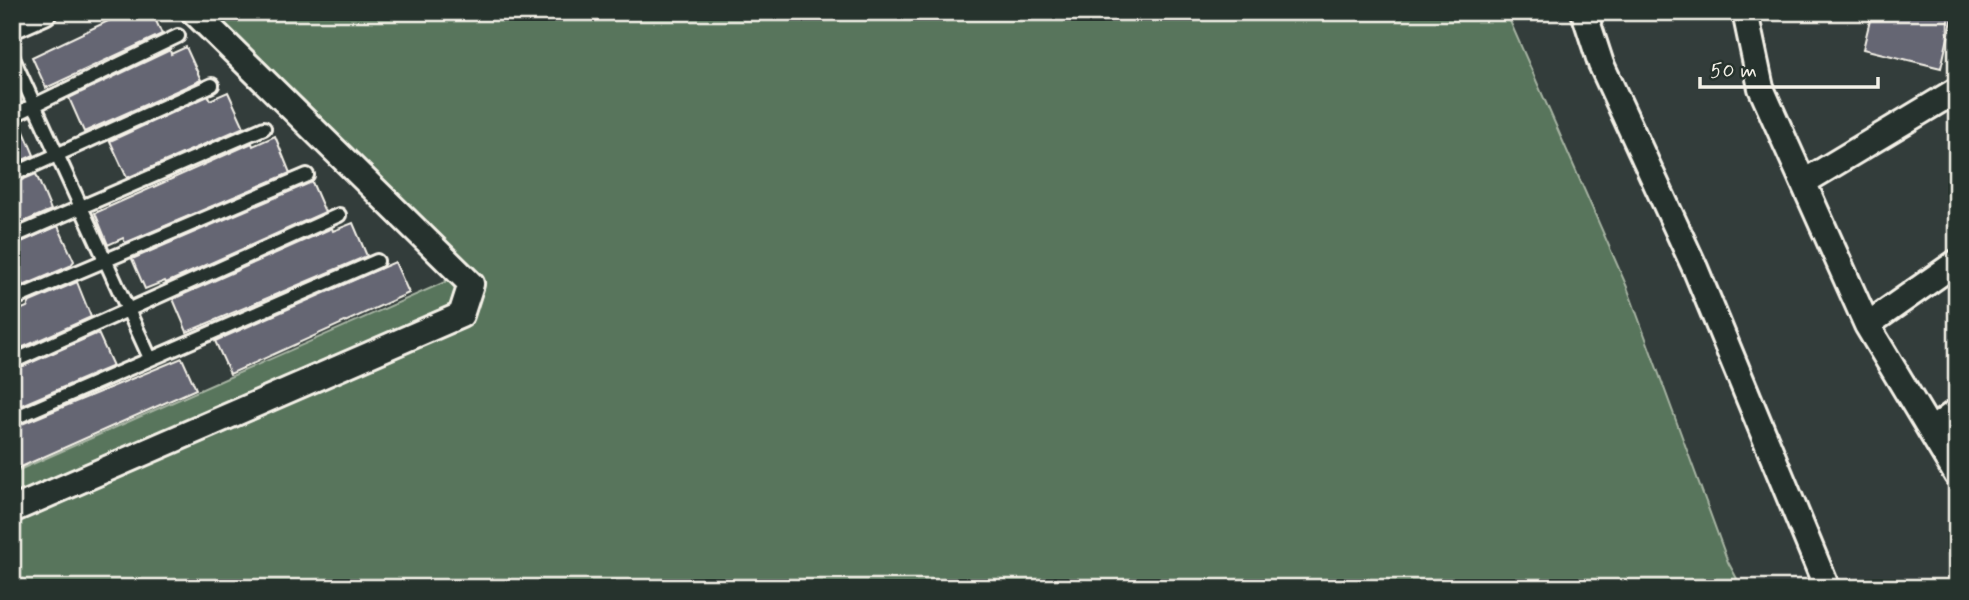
<svg xmlns="http://www.w3.org/2000/svg" width="1969" height="600" font-family="Mynerve,sans-serif">
<rect width="100%" height="100%" fill="#333d3b"/>
<filter id="ink" filterUnits="userSpaceOnUse"><feTurbulence type="fractalNoise" baseFrequency=".0143" numOctaves="2"/><feDisplacementMap in="SourceGraphic" scale="14" xChannelSelector="R" yChannelSelector="G"/><feConvolveMatrix kernelMatrix="1 2 1 2 8 2 1 2 1" color-interpolation-filters="sRGB"/></filter>
<g filter="url(#ink)">
<path fill="#58755c" stroke="#a6b3a2" stroke-width="2" d="M 207,12 L 1506,12 L 1627,287 L 1728,562 L 1742,588 L 1612,588 L 1609,584 L 1595,588 L 12,588 L 12,473 L 445,282 L 455,258 Z"/>
<path fill="#656673" stroke="#f4f1e8" stroke-width="2" d="M 127,12 L 152,12 L 162,34 L 46,88 L 32,57 Z
M 1872,12 L 1938,12 L 1953,16 L 1941,68 L 1863,49 Z
M 186,47 L 201,80 L 84,132 L 69,98 L 170,50 L 171,54 Z
M 228,92 L 244,127 L 127,178 L 110,141 L 208,96 L 210,100 Z
M 20,122 L 34,155 L 12,165 L 12,125 Z
M 275,136 L 290,173 L 125,243 L 123,238 L 108,245 L 95,213 L 252,143 L 253,146 Z
M 36,174 L 51,210 L 12,227 L 12,184 Z
M 312,182 L 325,212 L 166,283 L 165,281 L 145,289 L 132,259 Z
M 353,223 L 367,256 L 187,332 L 173,299 L 332,228 L 333,231 Z
M 58,226 L 74,261 L 70,266 L 23,286 L 12,262 L 12,246 Z
M 395,262 L 409,293 L 230,374 L 215,341 Z
M 77,282 L 91,317 L 12,352 L 12,313 L 27,307 L 30,302 Z
M 98,333 L 113,366 L 12,409 L 12,371 Z
M 182,358 L 196,389 L 12,471 L 12,428 Z"/>
<g fill="none" stroke-linecap="round" stroke-linejoin="round">
<g stroke="#f4f1e8" stroke-width="18">
<path id="service" d="M 12,56 L 150,358
M 12,116 L 178,36
M 12,175 L 212,85
M 12,237 L 264,128
M 12,300 L 307,175
M 12,362 L 339,215
M 12,419 L 377,261"/>
</g>
<g stroke="#f4f1e8" stroke-width="30">
<path id="minor" d="M 1584,12 L 1601,64 L 1695,268 L 1827,588
M 1745,12 L 1761,88 L 1867,325 L 1957,475
M 12,26 L 44,12
M 1804,182 L 1957,90
M 1867,325 L 1957,262
M 1932,430 L 1957,411
M 12,510 L 461,315 L 471,284 L 194,12"/>
</g>
<use href="#service" stroke="#26332d" stroke-width="12"/>
<use href="#minor" stroke="#26332d" stroke-width="24"/>
</g>
</g>
<rect width="1969" height="600" fill="none" stroke="#26332d" stroke-width="42"/>
<rect x="21" y="21" width="1927" height="558" fill="none" stroke="#f4f1e8" stroke-width="2.5" filter="url(#ink)"/>
<path d="M1700 77v10h178v-10" fill="none" stroke="#f4f1e8" stroke-width="3.5"/>
<text x="1710" y="77" font-size="21" fill="#f4f1e8" stroke="#26332d" stroke-width="5" paint-order="stroke">50 m</text>
</svg>
